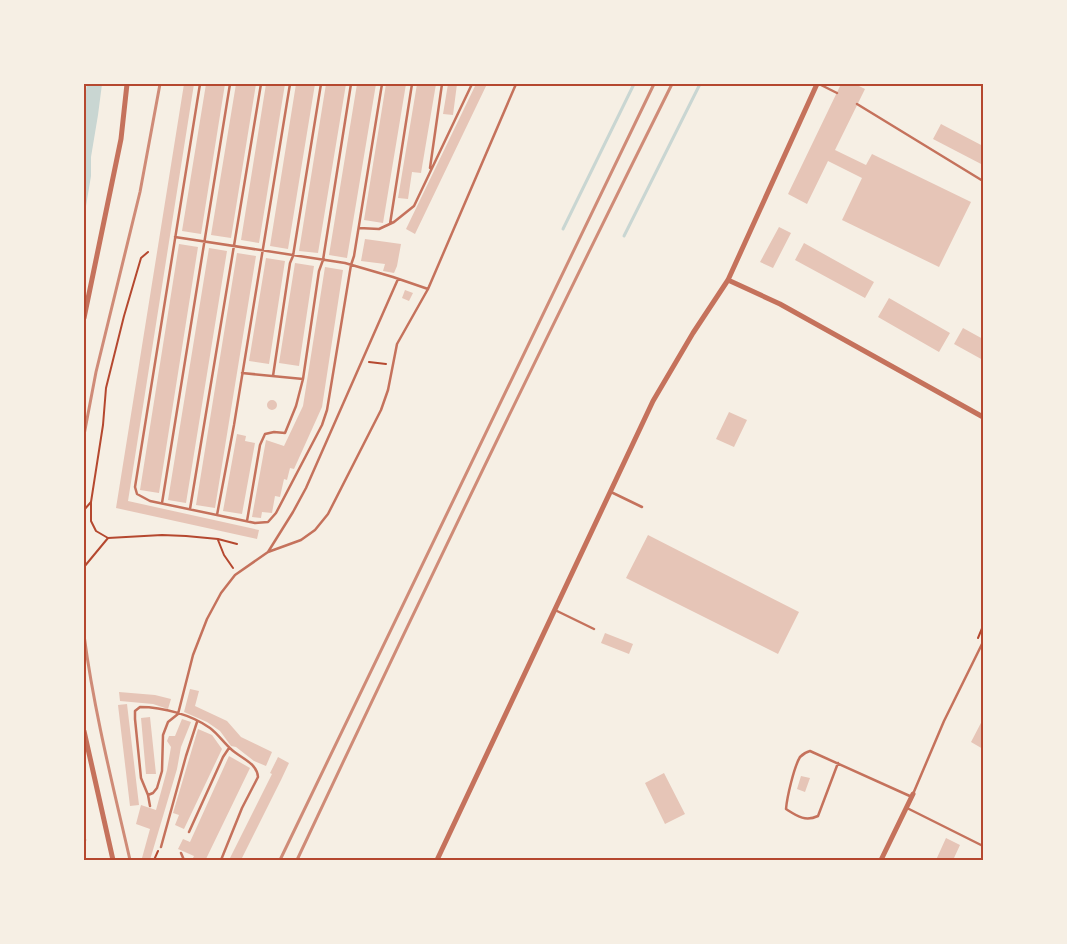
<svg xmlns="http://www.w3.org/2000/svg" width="1067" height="944" font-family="'Fira Sans',sans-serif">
<rect width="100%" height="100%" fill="#f6efe4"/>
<path fill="#c9d6d2" d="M 87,84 L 102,84 L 98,115 L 91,157 L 91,176 L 84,218 L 84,104 Z"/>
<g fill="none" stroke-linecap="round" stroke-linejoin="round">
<path stroke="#c9d6d2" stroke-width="3" d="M 563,229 L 634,84
M 624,236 L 700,84"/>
</g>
<path fill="#e6c5b7" d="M 184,84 L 194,84 L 128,501 L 259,530 L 257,539 L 116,508 Z
M 206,84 L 225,84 L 201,234 L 182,231 Z
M 236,84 L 256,84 L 231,238 L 211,235 Z
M 266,84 L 285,84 L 259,243 L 241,240 Z
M 296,84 L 315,84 L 288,249 L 270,246 Z
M 326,84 L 346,84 L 318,253 L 299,251 Z
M 357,84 L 376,84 L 347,258 L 329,255 Z
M 386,84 L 406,84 L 383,223 L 364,220 Z
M 417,84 L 436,84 L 421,173 L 412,172 L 408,199 L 398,198 Z
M 448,84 L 457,84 L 453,115 L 443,114 Z
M 476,84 L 487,84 L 415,234 L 406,229 Z
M 841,84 L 855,84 L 865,89 L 835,150 L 866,165 L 872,154 L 971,202 L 939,267 L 842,220 L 862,178 L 828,161 L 807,204 L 788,194 Z
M 941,124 L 983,146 L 983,165 L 933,139 Z
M 779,227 L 791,233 L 773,268 L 760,262 Z
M 365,239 L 401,244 L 397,266 L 394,273 L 383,271 L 385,264 L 361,261 Z
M 804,243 L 874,282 L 865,298 L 795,260 Z
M 179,244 L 198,247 L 159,493 L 140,490 Z
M 209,248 L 227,251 L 186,503 L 168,500 Z
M 237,253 L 256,256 L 215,508 L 196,505 Z
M 266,258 L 285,261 L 269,364 L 249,361 Z
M 295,263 L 314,266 L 299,366 L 279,363 Z
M 325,267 L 343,270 L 322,407 L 294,469 L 290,468 L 287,480 L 284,479 L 280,497 L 275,496 L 272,513 L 262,512 L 261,518 L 252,517 L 266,440 L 284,446 L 303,406 Z
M 405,290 L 413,293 L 409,301 L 402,298 Z
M 889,298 L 950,333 L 939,352 L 878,317 Z
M 963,328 L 983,339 L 983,360 L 954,344 Z
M267 405a5 5 0 1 1 10 0a5 5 0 1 1-10 0Z
M 729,412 L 747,420 L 734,447 L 716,439 Z
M 237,434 L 246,436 L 245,441 L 255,443 L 242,514 L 223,511 Z
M 648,535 L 799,612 L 778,654 L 626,578 Z
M 605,633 L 633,644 L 629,654 L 601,643 Z
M 190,689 L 199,691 L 195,706 L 227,721 L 241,737 L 272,752 L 266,766 L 254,761 L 236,747 L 231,746 L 220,731 L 207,722 L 184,712 Z
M 119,692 L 155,695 L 171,699 L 168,709 L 153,704 L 120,701 Z
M 127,704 L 139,805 L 130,806 L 118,705 Z
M 150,717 L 156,774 L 146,774 L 141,718 Z
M 182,719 L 191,722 L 181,747 L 177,769 L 150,860 L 142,858 L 150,829 L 136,824 L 141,805 L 156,810 L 167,770 L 171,747 L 167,741 L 169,736 L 175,736 Z
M 983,719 L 983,749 L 971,742 Z
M 198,729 L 212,735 L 222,749 L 184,829 L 175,825 L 179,815 L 173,813 Z
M 229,756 L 250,768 L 206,859 L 208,860 L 192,860 L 194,856 L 178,849 L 183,839 L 190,842 Z
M 278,757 L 289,763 L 281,780 L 241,860 L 229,860 L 272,774 L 270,773 Z
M 664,773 L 685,814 L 665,824 L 645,783 Z
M 801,776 L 810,778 L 805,792 L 797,789 Z
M 946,838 L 960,845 L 954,858 L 960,860 L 936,860 Z"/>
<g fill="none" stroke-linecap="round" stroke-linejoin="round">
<path stroke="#b5482f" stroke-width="2" d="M 148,252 L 141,258 L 124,316 L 106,388 L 103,425 L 91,502 L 91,521 L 96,531 L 108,538 L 162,535 L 186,536 L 218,539 L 237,544
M 369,362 L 386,364
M 84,510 L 91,502
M 218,540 L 224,555 L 233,568
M 84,567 L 108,538
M 978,638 L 983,626
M 154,860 L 158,851"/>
<path stroke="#c5725c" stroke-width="2.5" d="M 200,84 L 135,487 L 137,494 L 150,501 L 255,523 L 268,522 L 276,513 L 322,425 L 327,410 L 351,265 L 354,256 L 382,84
M 819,84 L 837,93
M 857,104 L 983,181
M 430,168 L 442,84
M 390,224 L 412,84
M 359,228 L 379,229 L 394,222 L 414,206 L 472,84
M 175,237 L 345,263 L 393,277 L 428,289
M 242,373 L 303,379
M 273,376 L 290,263 L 293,256 L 321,84
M 611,492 L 642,507
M 162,503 L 230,84
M 190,509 L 261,84
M 217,515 L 234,425 L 290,84
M 247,521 L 260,445 L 265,434 L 274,432 L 285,433 L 296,406 L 303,379 L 319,271 L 323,260 L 351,84
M 268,552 L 293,512 L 306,488 L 398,279
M 555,610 L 594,629
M 838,763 L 818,816 C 805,822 797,816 786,809 C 787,797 794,767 800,757 C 803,754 806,752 810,751 L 912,797
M 913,794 L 944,721 L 983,642
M 148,795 L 153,793 L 157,788 L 162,771 L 163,735 L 168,722 L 178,714 L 193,655 L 207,619 L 221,593 L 235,575 L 268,552 L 301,540 L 315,530 L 328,514 L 381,410 L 388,390 L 397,344 L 428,289 L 516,84
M 150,806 L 148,795 L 141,778 L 135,719 L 135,711 L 140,707 C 163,707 192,715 210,728 C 218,734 224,743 232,750 C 241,758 257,763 258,777 L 242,808 L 221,860
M 907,808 L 983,846
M 189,832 L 223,757 L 229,748
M 84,844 L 85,840
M 161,847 L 186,756 L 197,722
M 181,853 L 184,860"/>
<path stroke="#c5725c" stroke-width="5" d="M 728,280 L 780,304 L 983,417
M 84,318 L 121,139 L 127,84
M 84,731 L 113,860
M 437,860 L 653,401 L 693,333 L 728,280 L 817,84
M 881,860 L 913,794"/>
<path stroke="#cf8b77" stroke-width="3" d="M 84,435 L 96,372 L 140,192 L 160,84
M 84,635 C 94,711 113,786 130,860
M 280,860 L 654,84
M 297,860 C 419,600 544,341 672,84"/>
</g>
<rect width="1067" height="944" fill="none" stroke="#f6efe4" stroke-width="170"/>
<rect x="85" y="85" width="897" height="774" fill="none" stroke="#b5482f" stroke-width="2"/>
</svg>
